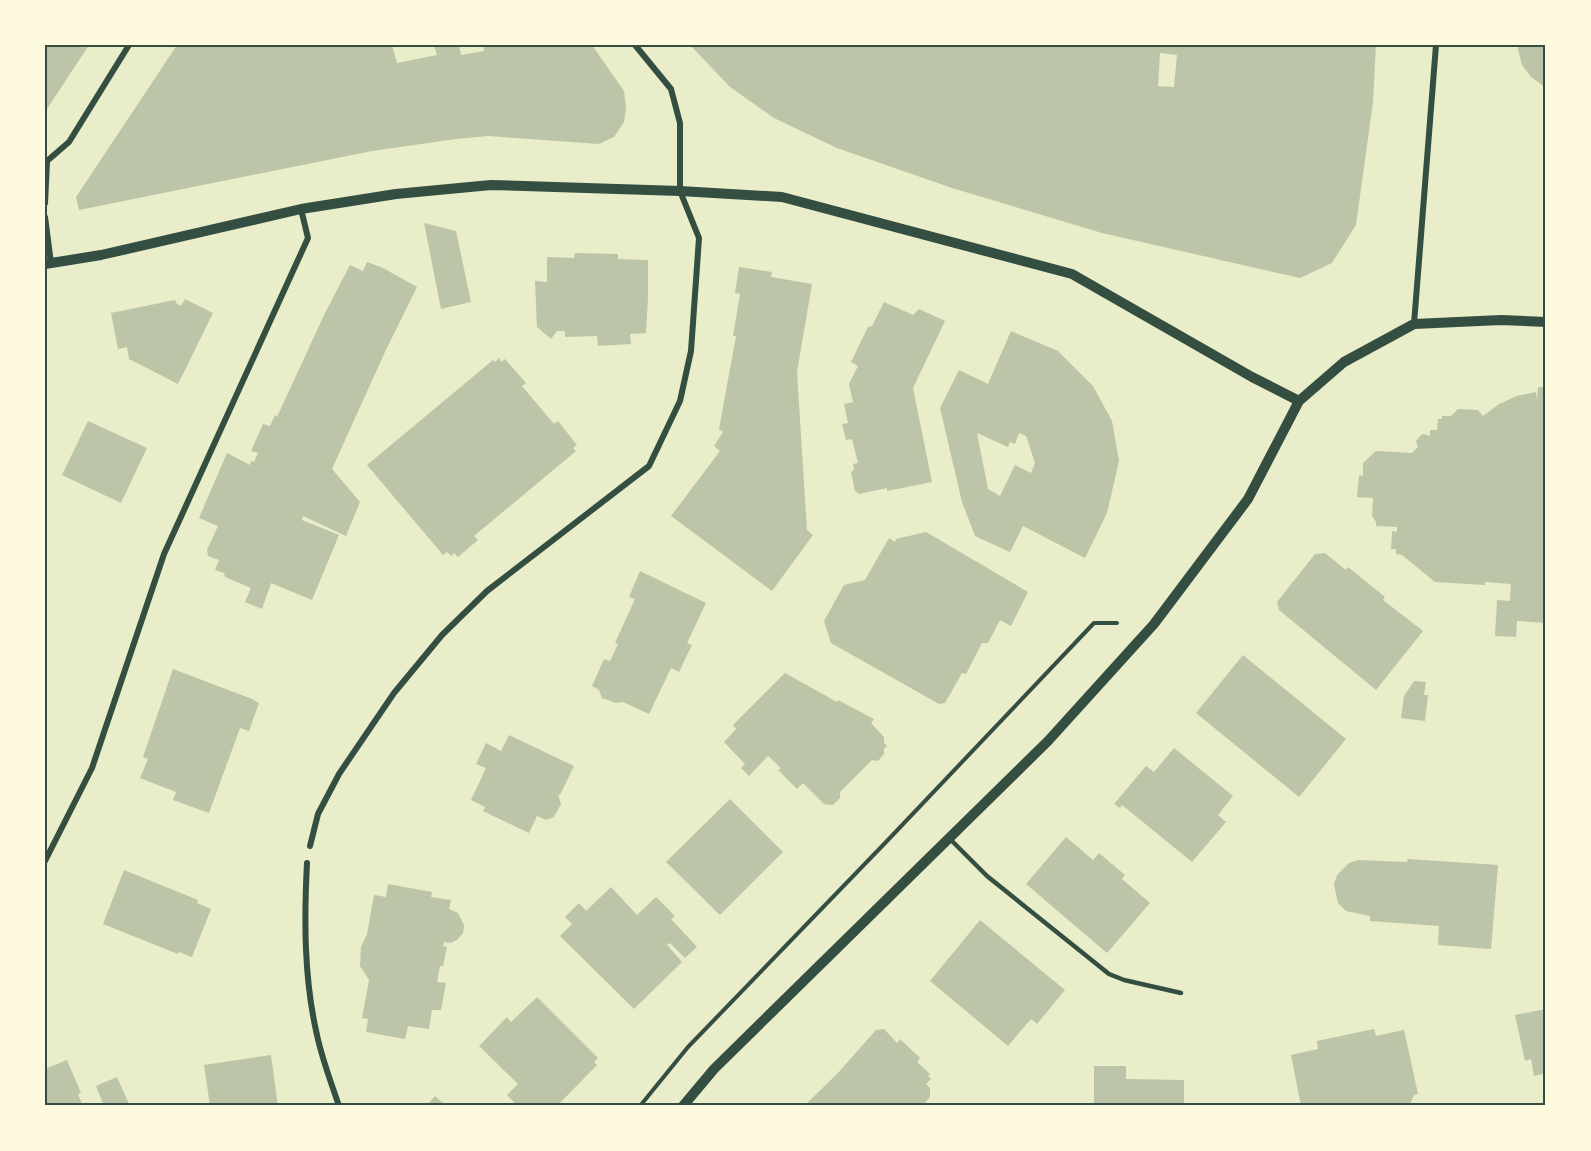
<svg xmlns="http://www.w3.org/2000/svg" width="1591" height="1151" font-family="Lora,serif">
<rect width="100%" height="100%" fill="#e9edc9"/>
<path fill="#bcc5a7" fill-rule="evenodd" d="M 45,45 L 89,45 L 45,112 Z
M 177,45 L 337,45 L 337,47 L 392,45 L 397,63 L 437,55 L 434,45 L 459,45 L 461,55 L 484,51 L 483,45 L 592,45 L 624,91 L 626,107 L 624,122 L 614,137 L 599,144 L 488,136 L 456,139 L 372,151 L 79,210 L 76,197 Z
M 690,45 L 1376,45 L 1373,102 L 1356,225 L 1332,263 L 1300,278 L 1102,233 L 952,188 L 837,148 L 774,118 L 730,87 ZM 1160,53 L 1177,55 L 1174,87 L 1158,86 Z
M 1517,45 L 1546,45 L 1546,88 L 1531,77 L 1522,65 Z
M 424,223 L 456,231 L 471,302 L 441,309 Z
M 575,253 L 618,254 L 618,259 L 648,260 L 648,298 L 646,333 L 630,334 L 631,344 L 598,346 L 597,336 L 565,337 L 565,331 L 557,331 L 551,339 L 537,327 L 535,281 L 547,282 L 547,257 L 574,258 Z
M 367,262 L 383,268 L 417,287 L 384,354 L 332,469 L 360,502 L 346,536 L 303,516 L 302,520 L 339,535 L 312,600 L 271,583 L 262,609 L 245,602 L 251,588 L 225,577 L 224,573 L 215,570 L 219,560 L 208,556 L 207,550 L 218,526 L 199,518 L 227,453 L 250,465 L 251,461 L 254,462 L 258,453 L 251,451 L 263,424 L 270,426 L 275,415 L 277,417 L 325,313 L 350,265 L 363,271 Z
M 739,267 L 772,272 L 771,277 L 812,284 L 797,372 L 807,530 L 813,535 L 772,591 L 671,516 L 720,451 L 714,446 L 723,432 L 719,429 L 736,336 L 733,336 L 740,294 L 735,293 Z
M 185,299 L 213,313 L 178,384 L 129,359 L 127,347 L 118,349 L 111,313 L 175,300 L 176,303 L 181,306 Z
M 884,302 L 913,315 L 919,309 L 945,321 L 913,388 L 932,482 L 887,491 L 887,488 L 859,494 L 855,491 L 851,472 L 854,470 L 853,464 L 858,463 L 852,439 L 846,440 L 842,424 L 848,423 L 844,404 L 853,402 L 849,384 L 858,366 L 851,362 L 868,327 L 872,326 Z
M 1011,331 L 1058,351 L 1093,386 L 1112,421 L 1119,461 L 1107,513 L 1085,558 L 1023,526 L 1010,552 L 975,536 L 962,502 L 940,408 L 959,370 L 988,384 ZM 977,433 L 1008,447 L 1010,442 L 1015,444 L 1019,433 L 1026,436 L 1035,463 L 1031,473 L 1015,465 L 1000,496 L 988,489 Z
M 499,358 L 501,362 L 505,359 L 526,383 L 522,386 L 554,424 L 558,421 L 577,445 L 573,448 L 576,451 L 474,536 L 478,540 L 458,557 L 454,553 L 451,556 L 447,552 L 443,555 L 367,465 L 493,360 L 495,362 Z
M 1538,387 L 1546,387 L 1546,623 L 1517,621 L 1516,637 L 1495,636 L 1497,600 L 1510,601 L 1511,584 L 1485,582 L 1485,585 L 1435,582 L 1402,555 L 1396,554 L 1396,549 L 1391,549 L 1392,531 L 1397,532 L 1397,527 L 1376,526 L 1376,522 L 1372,516 L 1373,498 L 1357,497 L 1359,475 L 1363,476 L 1363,463 L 1376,451 L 1412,453 L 1418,447 L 1416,441 L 1420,436 L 1423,434 L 1430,436 L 1430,430 L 1437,430 L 1438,419 L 1442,419 L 1442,416 L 1451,416 L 1458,409 L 1478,410 L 1483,416 L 1499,404 L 1517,396 L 1536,392 L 1537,400 Z
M 88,421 L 147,448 L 121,503 L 62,475 Z
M 926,532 L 1028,592 L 1011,626 L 1000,620 L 988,643 L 982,643 L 966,674 L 962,673 L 945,703 L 939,704 L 831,643 L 824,621 L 844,585 L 865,580 L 889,538 L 895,542 L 896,539 Z
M 1325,553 L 1346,570 L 1348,567 L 1385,597 L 1383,600 L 1423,631 L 1376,690 L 1279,610 L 1277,602 L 1315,554 Z
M 640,571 L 706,603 L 687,643 L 692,645 L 679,672 L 671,668 L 649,714 L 623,702 L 616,703 L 602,698 L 599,690 L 592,686 L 604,659 L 610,661 L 618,644 L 615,643 L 635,599 L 629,597 Z
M 1243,655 L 1346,739 L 1299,797 L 1196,713 Z
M 173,669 L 252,699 L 259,703 L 249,731 L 240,728 L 209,813 L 173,800 L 176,792 L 140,778 L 148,759 L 143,757 Z
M 785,673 L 837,702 L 838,700 L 874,719 L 871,723 L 884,737 L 884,743 L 887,746 L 884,749 L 884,754 L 878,761 L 872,760 L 840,792 L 840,798 L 833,805 L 824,804 L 803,783 L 797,789 L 778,770 L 781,768 L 768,756 L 749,776 L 741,768 L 745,764 L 724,742 L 736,729 L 733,725 Z
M 1414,681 L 1426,682 L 1424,695 L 1428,695 L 1425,721 L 1401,718 L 1404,696 Z
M 509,735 L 574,766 L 560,795 L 558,794 L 561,804 L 554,817 L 546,820 L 537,816 L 529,833 L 483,811 L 485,807 L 471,800 L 486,768 L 476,764 L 486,743 L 501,751 Z
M 1174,748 L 1233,796 L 1218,815 L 1226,822 L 1192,862 L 1122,805 L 1120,808 L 1114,804 L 1146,766 L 1154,772 Z
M 730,799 L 783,852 L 720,915 L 666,862 Z
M 1066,837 L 1093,860 L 1099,853 L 1125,875 L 1122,879 L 1150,903 L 1107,953 L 1026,884 Z
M 1408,859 L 1498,865 L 1491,949 L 1438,945 L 1439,926 L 1370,921 L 1370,916 L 1346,911 L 1338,903 L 1334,884 L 1337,875 L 1349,863 L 1358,860 L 1407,862 Z
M 124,870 L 198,900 L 197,903 L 211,909 L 192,957 L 179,952 L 178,954 L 103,924 Z
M 388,884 L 432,892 L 431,897 L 451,900 L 449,909 L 458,913 L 464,925 L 463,933 L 458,939 L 451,943 L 444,942 L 443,946 L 447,947 L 443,966 L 440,966 L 437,982 L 446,983 L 441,1010 L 432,1010 L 429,1029 L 408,1026 L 405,1039 L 366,1032 L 368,1019 L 362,1018 L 369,980 L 360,966 L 361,947 L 367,934 L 374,895 L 386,897 Z
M 611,887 L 637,915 L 656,897 L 675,916 L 671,919 L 697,947 L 685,958 L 670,943 L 667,945 L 682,962 L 634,1009 L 560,936 L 572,924 L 565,917 L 579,903 L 586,911 Z
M 980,920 L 1065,990 L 1037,1024 L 1031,1019 L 1008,1046 L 930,981 Z
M 537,997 L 598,1058 L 594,1062 L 597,1065 L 557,1106 L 518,1106 L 507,1095 L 518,1084 L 479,1046 L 507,1017 L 511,1022 Z
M 1546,1009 L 1546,1073 L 1534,1076 L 1531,1059 L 1525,1061 L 1515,1015 Z
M 884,1029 L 897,1043 L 900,1039 L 920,1058 L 917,1062 L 930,1074 L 928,1076 L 931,1079 L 926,1084 L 930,1088 L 930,1097 L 922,1106 L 908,1106 L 904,1102 L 901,1106 L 804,1106 L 837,1074 L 876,1030 Z
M 1374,1029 L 1376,1036 L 1404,1030 L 1418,1094 L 1414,1095 L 1409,1106 L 1301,1106 L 1291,1055 L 1318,1049 L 1317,1041 Z
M 271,1055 L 278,1106 L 210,1106 L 204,1065 Z
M 67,1060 L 81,1093 L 78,1094 L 83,1106 L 45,1106 L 45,1069 Z
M 1094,1066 L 1126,1066 L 1126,1079 L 1184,1080 L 1184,1106 L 1094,1106 Z
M 117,1077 L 129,1104 L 124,1106 L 104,1106 L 96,1086 Z
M 435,1096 L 446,1106 L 426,1106 Z"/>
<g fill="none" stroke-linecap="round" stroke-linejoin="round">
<path stroke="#344e41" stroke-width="4" d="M 640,1106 L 688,1047 L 887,841 L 1094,623 L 1117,623"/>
<path stroke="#344e41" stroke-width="4.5" d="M 950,839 L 987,876 L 1109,974 L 1124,980 L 1181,993"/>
<path stroke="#344e41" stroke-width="6" d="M 45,203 L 47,161 L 69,142 L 129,45
M 45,217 L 51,263
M 1414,324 L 1436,45
M 310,846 L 318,814 L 339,774 L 394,693 L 442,635 L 487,591 L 649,466 L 680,401 L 691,351 L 699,238 L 680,191 L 680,123 L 671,89 L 635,45
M 45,861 L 92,768 L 164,554 L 308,238 L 301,209
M 307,863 C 304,920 304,979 317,1035 C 322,1059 331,1082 339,1106"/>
<path stroke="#344e41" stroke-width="10" d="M 45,264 L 101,255 L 301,209 L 396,194 L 491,185 L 680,191 L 782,197 L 1072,274 L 1252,377 L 1299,401
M 683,1106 L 714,1069 L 1048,741 L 1154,624 L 1248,499 L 1299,401 L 1344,362 L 1414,324 L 1501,320 L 1546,322"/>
</g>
<rect width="1591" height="1151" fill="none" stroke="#fefae0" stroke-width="93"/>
<rect x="46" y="46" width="1498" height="1058" fill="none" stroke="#344e41" stroke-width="2"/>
</svg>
